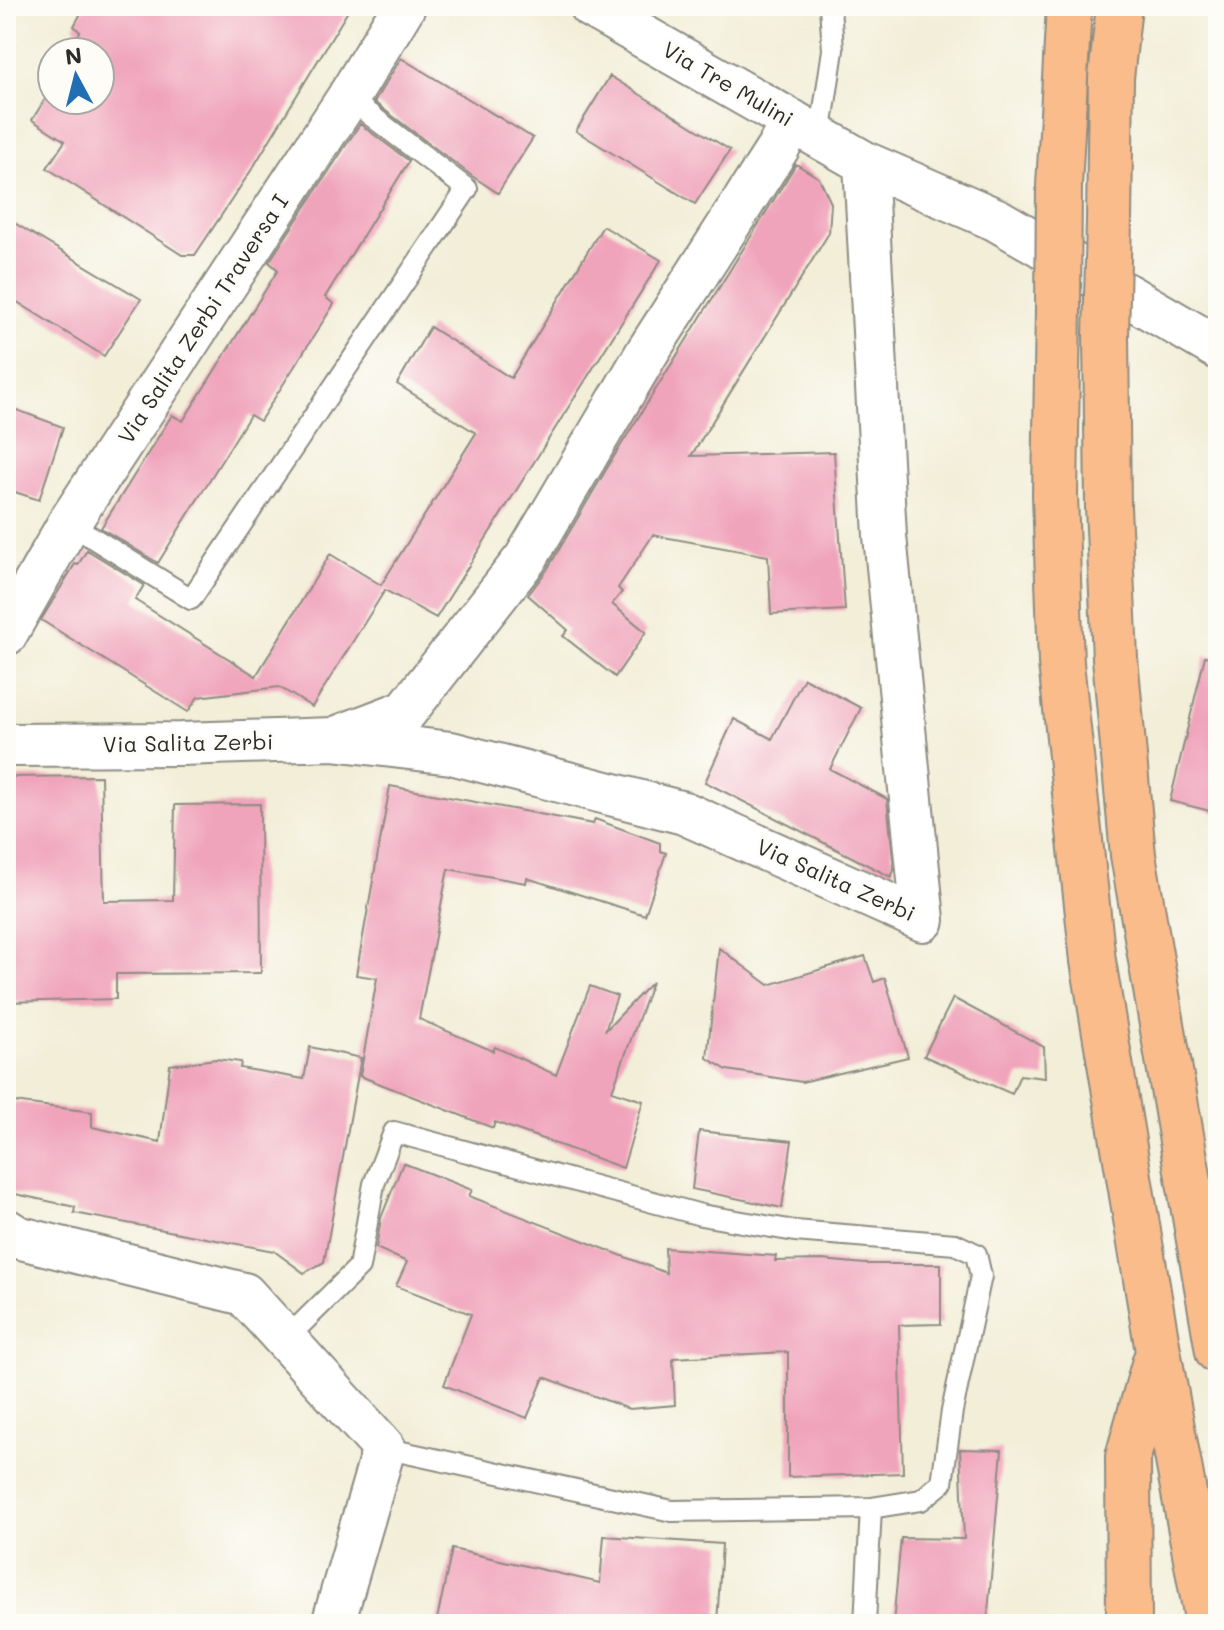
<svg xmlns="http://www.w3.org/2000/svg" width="1224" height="1630" font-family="Mali,sans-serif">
<rect width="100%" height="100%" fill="#fdfcf7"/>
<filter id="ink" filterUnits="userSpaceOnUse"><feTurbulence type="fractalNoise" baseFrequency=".0125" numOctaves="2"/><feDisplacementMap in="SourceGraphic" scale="16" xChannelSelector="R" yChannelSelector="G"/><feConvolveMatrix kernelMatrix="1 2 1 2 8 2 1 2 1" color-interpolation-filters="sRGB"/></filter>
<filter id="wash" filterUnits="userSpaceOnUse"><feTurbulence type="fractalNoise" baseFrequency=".006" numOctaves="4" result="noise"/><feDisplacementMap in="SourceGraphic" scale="32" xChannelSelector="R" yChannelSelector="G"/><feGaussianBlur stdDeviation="1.8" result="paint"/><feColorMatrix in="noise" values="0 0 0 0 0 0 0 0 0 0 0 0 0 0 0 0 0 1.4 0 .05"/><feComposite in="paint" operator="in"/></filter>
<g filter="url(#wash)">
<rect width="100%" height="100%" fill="#f2eed8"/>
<g id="blocks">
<path fill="#f0a4bc" d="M 85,6 L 351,6 L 254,166 L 195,255 L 182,255 L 47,168 L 65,141 L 32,120 L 52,88 L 52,100 L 100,100 L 100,52 L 68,52 L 80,32 L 74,26 Z
M 401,58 L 533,138 L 498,193 L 472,176 L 374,102 Z
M 610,76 L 730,150 L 695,204 L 576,131 Z
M 360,124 L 409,161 L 325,297 L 334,304 L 260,421 L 250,415 L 158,563 L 101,528 L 172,415 L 183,421 L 278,270 L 269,262 Z
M 796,164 L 819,178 L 831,203 L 829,233 L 691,456 L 834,452 L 845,610 L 771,614 L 768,556 L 653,535 L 618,588 L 622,592 L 612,604 L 646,632 L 615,677 L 563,636 L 568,630 L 528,595 L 547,570 L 613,458 Z
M 6,218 L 141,299 L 104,356 L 6,295 Z
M 603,226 L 661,260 L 436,618 L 385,590 L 312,707 L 279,687 L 198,697 L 188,712 L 41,620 L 75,564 L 78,565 L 87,550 L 144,585 L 135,600 L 256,676 L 330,554 L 381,585 L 476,433 L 397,384 L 430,327 L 511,378 Z
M 6,406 L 63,427 L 39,500 L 6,489 Z
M 1205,656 L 1218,658 L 1218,813 L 1170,801 Z
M 804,678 L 861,708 L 830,769 L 887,799 L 894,870 L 891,877 L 705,782 L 734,719 L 772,739 Z
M 101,776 L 104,901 L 173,900 L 175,805 L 260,804 L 261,973 L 116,974 L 116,999 L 6,1002 L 6,777 Z
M 390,786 L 593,824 L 595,819 L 660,843 L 660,851 L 666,853 L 645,915 L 527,878 L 526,883 L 448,869 L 419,1019 L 493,1051 L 495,1047 L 556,1075 L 590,986 L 617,996 L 605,1031 L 652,982 L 612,1091 L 643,1101 L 623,1168 L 495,1122 L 493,1128 L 360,1076 L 377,978 L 356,975 Z
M 719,948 L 769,985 L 865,956 L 874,982 L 885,978 L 908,1057 L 802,1082 L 727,1070 L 707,1058 Z
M 953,998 L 1044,1047 L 1045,1078 L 1020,1075 L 1012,1094 L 924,1056 Z
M 310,1047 L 361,1058 L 324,1262 L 304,1273 L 274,1251 L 74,1213 L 75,1207 L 6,1192 L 6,1134 L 14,1102 L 92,1112 L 92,1127 L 160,1142 L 170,1065 L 216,1059 L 241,1062 L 240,1068 L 304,1079 Z
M 699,1131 L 792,1141 L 782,1208 L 692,1189 Z
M 403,1163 L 472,1190 L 469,1196 L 666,1273 L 665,1248 L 776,1256 L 775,1261 L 822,1260 L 865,1264 L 941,1264 L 941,1324 L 899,1325 L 903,1473 L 788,1477 L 788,1352 L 673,1358 L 675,1405 L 629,1409 L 544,1377 L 527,1418 L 444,1385 L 471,1314 L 396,1286 L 407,1262 L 376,1248 L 381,1218 Z
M 960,1449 L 1002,1450 L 987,1624 L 893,1624 L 901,1538 L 964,1539 Z
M 604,1536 L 722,1544 L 717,1624 L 436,1624 L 452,1549 L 600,1583 Z"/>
</g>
</g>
<g filter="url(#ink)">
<use href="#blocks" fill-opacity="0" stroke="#8e8c82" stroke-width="2"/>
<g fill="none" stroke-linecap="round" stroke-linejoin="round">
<g stroke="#8e8c82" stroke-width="24">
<path id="service" d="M 820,137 L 833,50 L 830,6
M 69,523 L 191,599 L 467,189 L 348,98
M 286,1339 L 359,1267 L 374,1184 L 394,1132 L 701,1215 L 795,1231 L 955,1244 L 976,1254 L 981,1276 L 952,1411 L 942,1483 L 921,1500 L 871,1508 L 865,1624
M 384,1448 L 672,1511 L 871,1508"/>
</g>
<g stroke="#8e8c82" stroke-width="46">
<path id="minor" d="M 590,6 L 865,163 L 997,220 L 1218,348
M 6,634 L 69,523 L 348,98 L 404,6
M 338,737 L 406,711 L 526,558 L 648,351 L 778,148 L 792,121
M 6,745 L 181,744 L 333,739 L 451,753 L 684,813 L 923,920 L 885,536 L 865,163
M 6,1230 L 17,1237 L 244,1294 L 384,1448 L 333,1624"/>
</g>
<g stroke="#8e8c82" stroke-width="48">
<path id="motorway" d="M 1059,186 L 1069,6
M 1109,221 L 1111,78 L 1119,6
M 1058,309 L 1055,495 L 1061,663 L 1093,961 L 1158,1351 L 1208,1624
M 1106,336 L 1108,507 L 1115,658 L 1133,855 L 1218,1351
M 1129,1624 L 1128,1457 L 1155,1361"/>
</g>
<use href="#service" stroke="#fff" stroke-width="20"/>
<use href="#minor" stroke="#fff" stroke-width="42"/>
<use href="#motorway" stroke="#fabc8b" stroke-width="44"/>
<g stroke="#8e8c82" stroke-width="48" stroke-linecap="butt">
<path id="motorway-bridge" d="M 1058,309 L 1059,186
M 1106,336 L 1109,221"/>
</g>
<use href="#motorway-bridge" stroke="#fabc8b" stroke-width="44"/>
</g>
</g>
<g text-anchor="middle" stroke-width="6" stroke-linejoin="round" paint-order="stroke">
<g font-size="22" fill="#2b2b2b" stroke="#fdfcf7">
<text transform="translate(728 84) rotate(30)" y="8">Via Tre Mulini</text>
<text transform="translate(203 319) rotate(-57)" y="8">Via Salita Zerbi Traversa I</text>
<text transform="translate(188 743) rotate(-1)" y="8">Via Salita Zerbi</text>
<text transform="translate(836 880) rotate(24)" y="8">Via Salita Zerbi</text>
</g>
</g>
<rect width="1224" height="1630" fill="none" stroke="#fdfcf7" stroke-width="32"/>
<g transform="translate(76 76) rotate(353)"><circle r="38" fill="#fdfcf7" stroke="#a9a8a5" stroke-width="2"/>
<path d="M0-6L14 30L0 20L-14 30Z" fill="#1f6fb2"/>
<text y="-12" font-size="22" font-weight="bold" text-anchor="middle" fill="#2b2b2b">N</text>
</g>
</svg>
